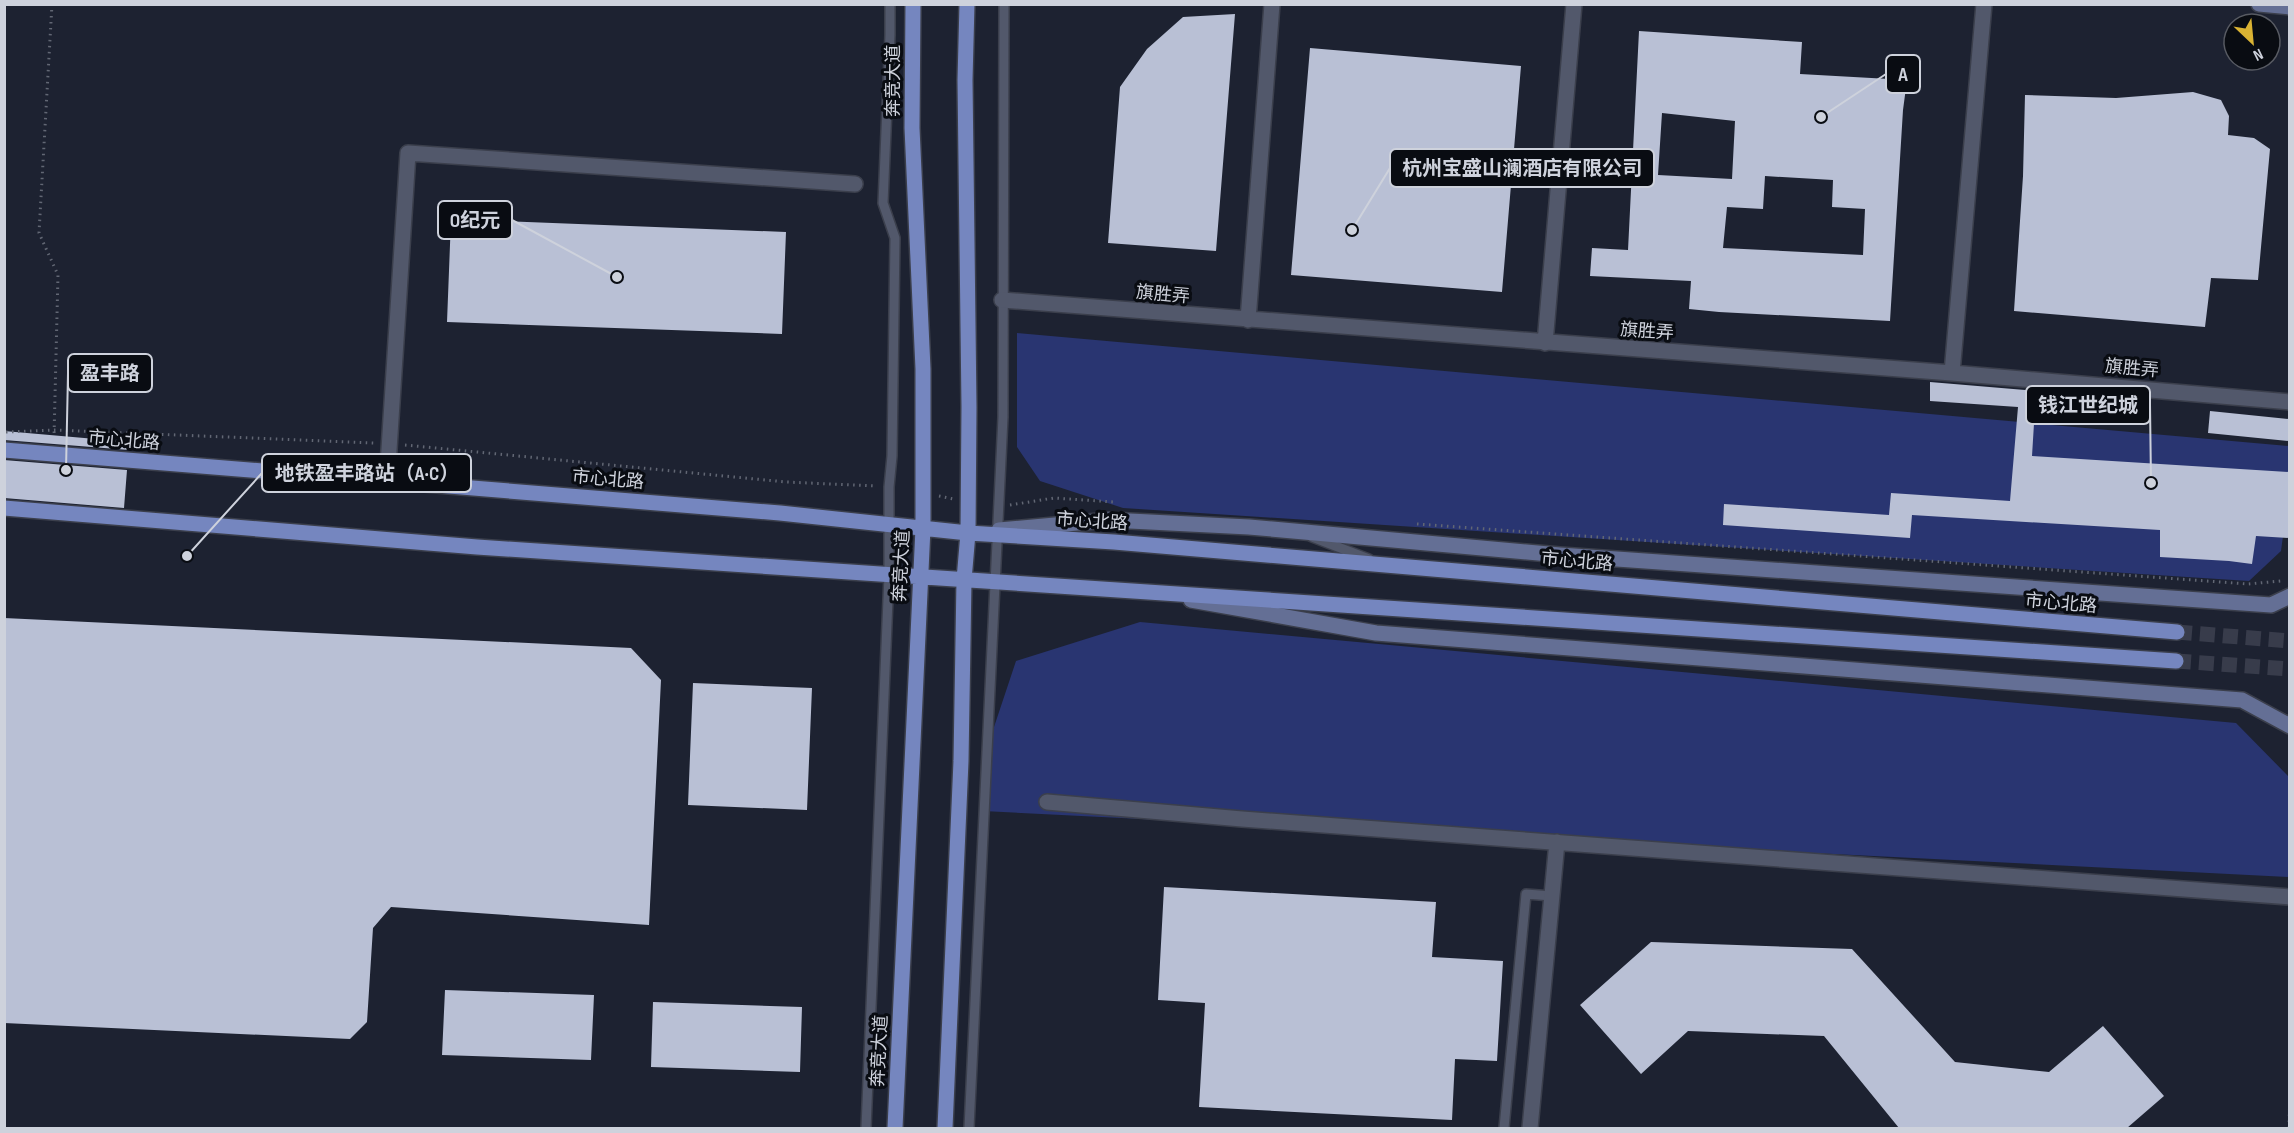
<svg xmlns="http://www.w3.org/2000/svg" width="2294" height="1133" font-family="'Sofia Sans Condensed','Noto Sans SC',sans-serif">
<rect width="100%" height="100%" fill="#1d2231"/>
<path fill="#293571" d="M 1017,333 L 2289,446 L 2289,491 L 2281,551 L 2249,581 L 1123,508 L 1040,481 L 1017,447 Z
M 1140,622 L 2236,723 L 2289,777 L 2289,877 L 983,811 L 982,763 L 1016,661 Z"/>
<path fill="#b9c0d5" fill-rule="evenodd" d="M 1235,14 L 1216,251 L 1108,243 L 1120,87 L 1147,49 L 1183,17 Z
M 1639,31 L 1802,42 L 1800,74 L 1907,80 L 1903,110 L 1890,321 L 1719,312 L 1689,309 L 1691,281 L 1590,276 L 1592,248 L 1628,250 ZM 1662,113 L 1735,121 L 1732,179 L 1658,175 ZM 1765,176 L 1833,180 L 1832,207 L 1865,209 L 1863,255 L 1723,248 L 1727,207 L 1763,209 Z
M 1310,48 L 1521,66 L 1502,292 L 1291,275 Z
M 2193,92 L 2221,100 L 2229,116 L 2228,135 L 2254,138 L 2270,149 L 2258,280 L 2211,278 L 2205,327 L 2014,311 L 2023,176 L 2025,95 L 2116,98 Z
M 451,219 L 786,232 L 782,334 L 447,322 Z
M 1930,382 L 2036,391 L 2032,456 L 2289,472 L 2289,538 L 2256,536 L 2252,564 L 2229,561 L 2160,557 L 2160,530 L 1912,515 L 1910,538 L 1723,525 L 1724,504 L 1889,515 L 1891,493 L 2010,501 L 2018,407 L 1930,401 Z
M 2210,411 L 2289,419 L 2289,441 L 2208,433 Z
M 4,431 L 130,442 L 129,450 L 4,440 Z
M 4,460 L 127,470 L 124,508 L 4,498 Z
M 4,618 L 631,648 L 661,680 L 649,925 L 391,907 L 373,928 L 367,1022 L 350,1039 L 4,1023 Z
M 693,683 L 812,688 L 807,810 L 688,805 Z
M 1164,887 L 1436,902 L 1432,957 L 1503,961 L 1497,1061 L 1455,1059 L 1452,1120 L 1199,1107 L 1205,1003 L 1158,1000 Z
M 1651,942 L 1852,949 L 1955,1062 L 2049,1072 L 2103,1026 L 2164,1096 L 2127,1128 L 1899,1128 L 1824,1036 L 1688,1031 L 1641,1074 L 1580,1005 Z
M 445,990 L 594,995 L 591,1060 L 442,1055 Z
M 653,1002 L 802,1007 L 800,1072 L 651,1067 Z"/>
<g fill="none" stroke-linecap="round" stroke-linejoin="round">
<path stroke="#383c4b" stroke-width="15" stroke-dasharray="15 8" stroke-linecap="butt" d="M 2177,632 L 2290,641
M 2176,661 L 2290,669"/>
<g stroke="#3b3f4c" stroke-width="12">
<path id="lane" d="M 1312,537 L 1369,559
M 866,1128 L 889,575 L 889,487 L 892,456 L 895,238 L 883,203 L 890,35 L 890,4
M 969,1128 L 1003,417 L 1004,4
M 1504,1128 L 1526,894 L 1552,896"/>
</g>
<g stroke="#3b3f4c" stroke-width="18">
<path id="street" d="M 1002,300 L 1952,373 L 2290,402
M 1248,320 L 1272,4
M 1545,343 L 1574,4
M 1952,373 L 1984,4
M 387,481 L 408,153 L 855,184
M 1047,802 L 1242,819 L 2290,897
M 1530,1128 L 1557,842"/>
</g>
<g stroke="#3b3f4c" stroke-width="18">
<path id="secondary" d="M 2259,4 L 2290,7
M 999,530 L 1110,520 L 1249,527 L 1560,555 L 2271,605 L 2290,596
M 1191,600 L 1376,633 L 2242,700 L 2290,726"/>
</g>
<g stroke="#3b3f4c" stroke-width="18">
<path id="primary" d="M 4,450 L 780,513 L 968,533 L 1114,542 L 2177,632
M 4,508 L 477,547 L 2176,661
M 895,1128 L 923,528 L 923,369 L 912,128 L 913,4
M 945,1128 L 961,761 L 964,580 L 968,533 L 969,407 L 965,80 L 967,4"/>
</g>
<path stroke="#626774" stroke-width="3" stroke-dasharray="1.5 4.5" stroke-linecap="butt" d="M 52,4 L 39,233 L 58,275 L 54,437
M 6,432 L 54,430 L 374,443
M 405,445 L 786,482 L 876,486
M 939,496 L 953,499
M 1010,505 L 1054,498 L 1114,502
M 1417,524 L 2248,584 L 2281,581
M 2289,1128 L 2290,1088"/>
<use href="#lane" stroke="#52586b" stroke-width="9"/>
<use href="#street" stroke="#52586b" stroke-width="15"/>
<use href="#secondary" stroke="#646f95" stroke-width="15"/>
<use href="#primary" stroke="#7586bf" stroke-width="15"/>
</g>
<g text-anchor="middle" stroke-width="6" stroke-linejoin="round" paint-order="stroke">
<g font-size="18" fill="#ced2dc" stroke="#090c12">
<text transform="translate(893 81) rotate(-90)" y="6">奔竞大道</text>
<text transform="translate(1163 294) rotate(5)" y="6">旗胜弄</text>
<text transform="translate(1647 331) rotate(4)" y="6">旗胜弄</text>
<text transform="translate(2132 368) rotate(5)" y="6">旗胜弄</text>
<text transform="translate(124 440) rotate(5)" y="6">市心北路</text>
<text transform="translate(608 479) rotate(5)" y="6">市心北路</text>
<text transform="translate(1092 521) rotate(4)" y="6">市心北路</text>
<text transform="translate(1577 561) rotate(5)" y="6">市心北路</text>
<text transform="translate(901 566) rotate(-87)" y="6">奔竞大道</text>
<text transform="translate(2061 603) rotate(5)" y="6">市心北路</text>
<text transform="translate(879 1051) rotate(-87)" y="6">奔竞大道</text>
</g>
</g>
<path fill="none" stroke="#ced2dc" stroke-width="2" d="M1821 117L1886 74M1352 230L1390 168M617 277L512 220M66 470L68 373M2151 483L2150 405M187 556L262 473"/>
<g fill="#ced2dc" stroke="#090c12" stroke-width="2">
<circle cx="1821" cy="117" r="6"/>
<circle cx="1352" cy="230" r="6"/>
<circle cx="617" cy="277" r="6"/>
<circle cx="66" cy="470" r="6"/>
<circle cx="2151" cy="483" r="6"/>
<circle cx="187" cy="556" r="6"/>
</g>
<g fill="#090c12" stroke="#ced2dc" stroke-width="2">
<rect x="1886" y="55" width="34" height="38" rx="6"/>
<rect x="1390" y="149" width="264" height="38" rx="6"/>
<rect x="438" y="201" width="74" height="38" rx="6"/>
<rect x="68" y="354" width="84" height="38" rx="6"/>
<rect x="2026" y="386" width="124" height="38" rx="6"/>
<rect x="262" y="454" width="209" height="38" rx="6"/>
</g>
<g font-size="20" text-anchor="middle" font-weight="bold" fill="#ced2dc">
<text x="1903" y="81">A</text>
<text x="1522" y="175">杭州宝盛山澜酒店有限公司</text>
<text x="475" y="227">O纪元</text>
<text x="110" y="380">盈丰路</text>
<text x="2088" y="412">钱江世纪城</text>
<text x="367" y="480">地铁盈丰路站（A·C）</text>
</g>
<rect width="2294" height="1133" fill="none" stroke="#ced2dc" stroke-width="12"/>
<g transform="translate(2252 42) rotate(154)"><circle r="28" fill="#090c12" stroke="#585b63" stroke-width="1.5"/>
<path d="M0-4.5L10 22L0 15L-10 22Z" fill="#dab333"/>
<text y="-9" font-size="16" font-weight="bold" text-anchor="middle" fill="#ced2dc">N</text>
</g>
</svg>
